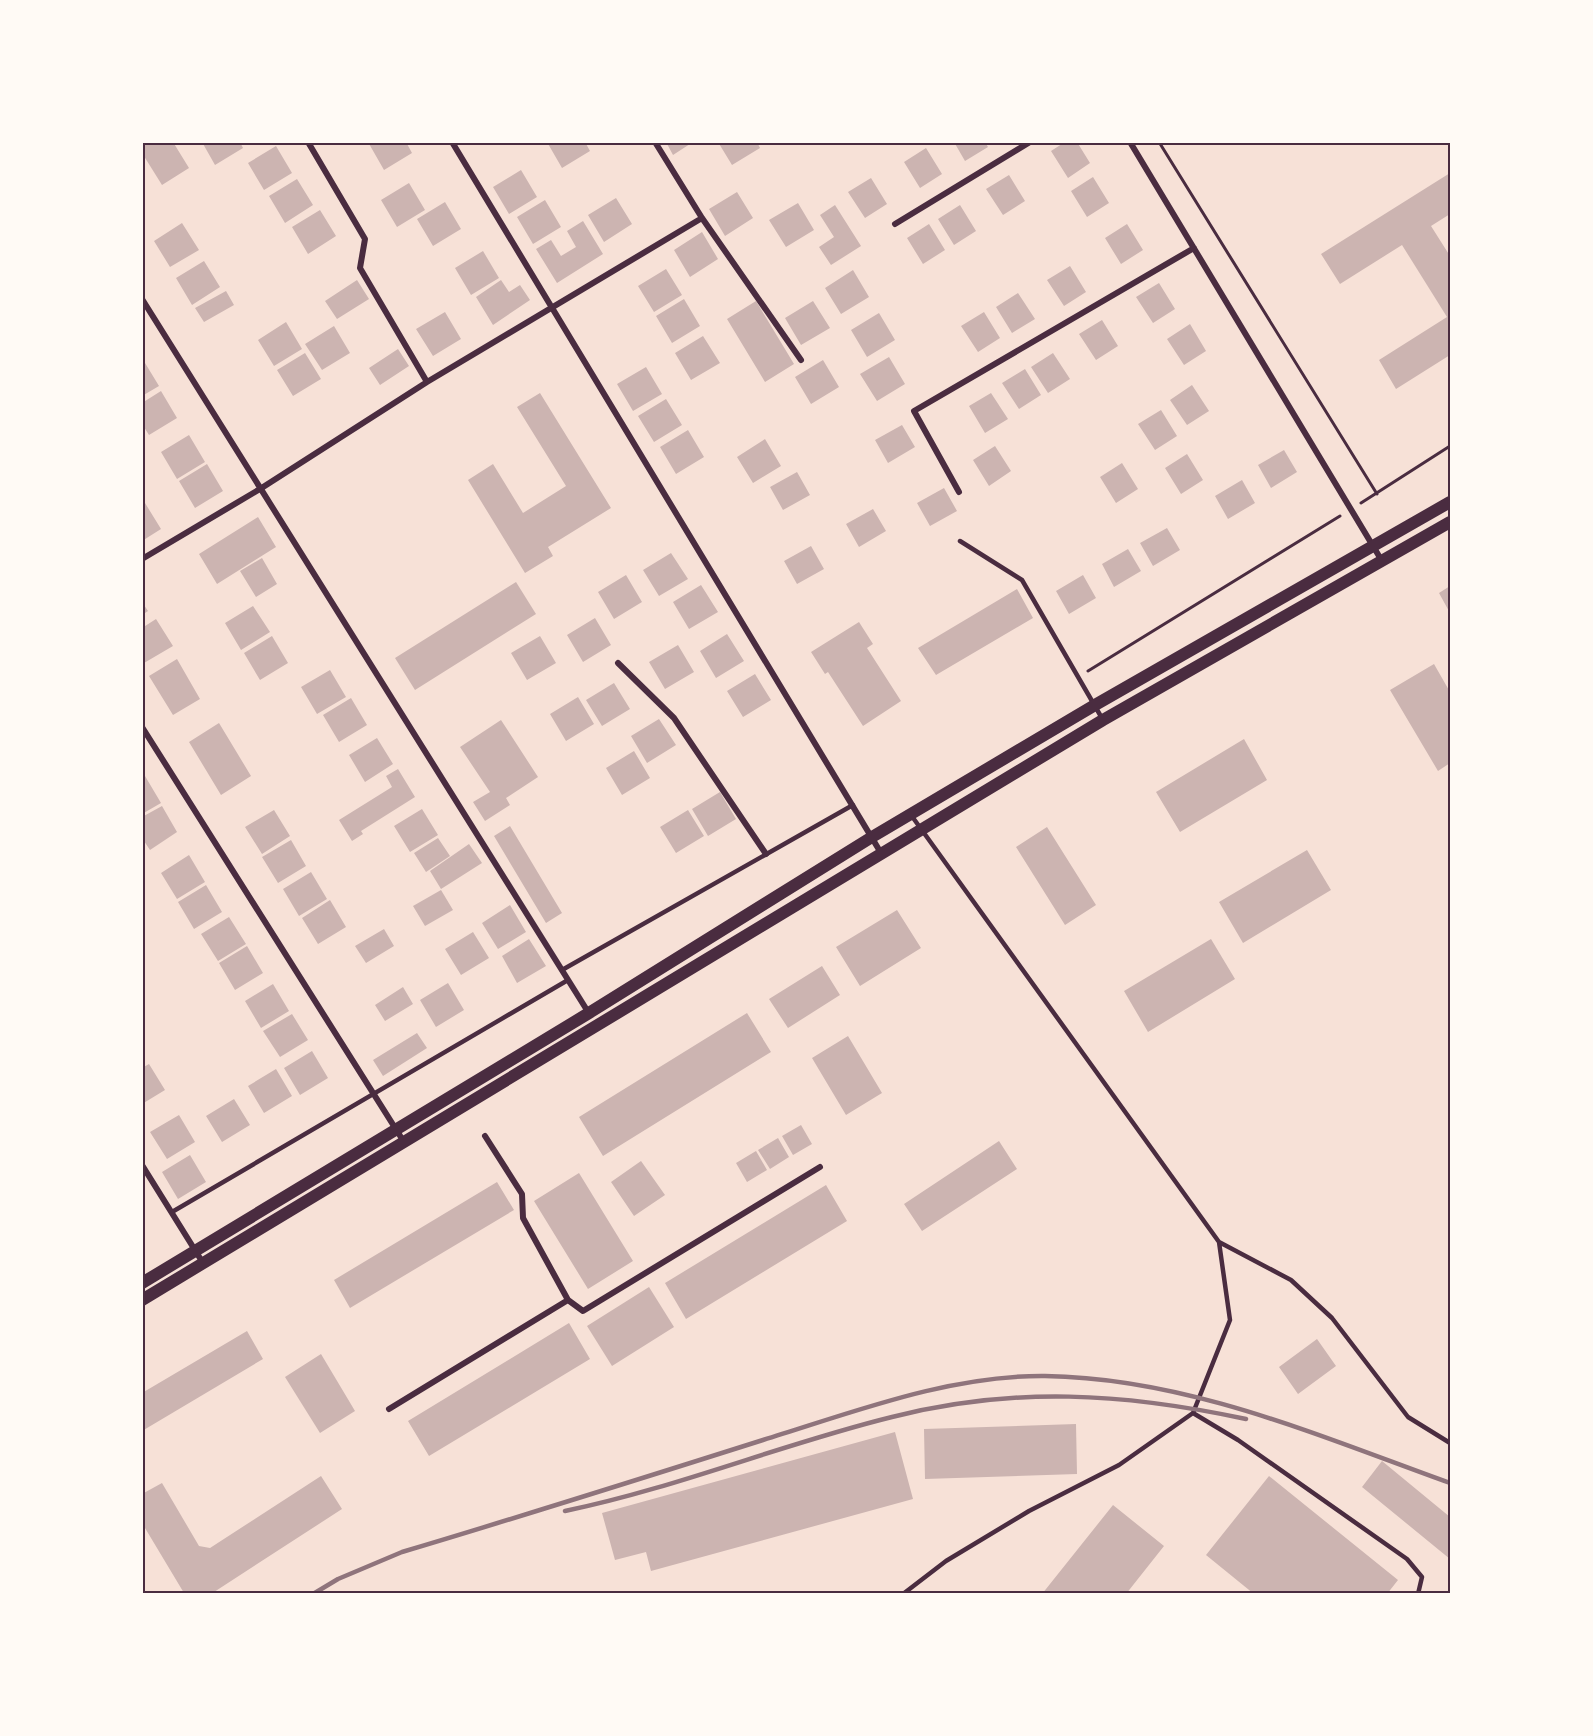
<svg xmlns="http://www.w3.org/2000/svg" width="1593" height="1736" font-family="'Exo 2',sans-serif">
<rect width="100%" height="100%" fill="#f7e1d7"/>
<path fill="#ccb4b1" d="M 142,142 L 173,142 L 189,168 L 162,185 L 142,153 Z
M 202,142 L 240,142 L 243,148 L 215,165 Z
M 368,142 L 406,142 L 412,153 L 384,170 Z
M 547,142 L 585,142 L 590,151 L 562,168 Z
M 666,142 L 693,142 L 673,155 Z
M 718,142 L 757,142 L 760,148 L 732,165 Z
M 954,142 L 985,142 L 988,147 L 965,161 Z
M 1065,142 L 1077,142 L 1090,163 L 1068,178 L 1051,151 Z
M 276,146 L 292,173 L 264,190 L 248,163 Z
M 926,148 L 942,174 L 920,188 L 904,162 Z
M 521,170 L 537,197 L 509,214 L 493,187 Z
M 1450,173 L 1450,214 L 1431,226 L 1450,256 L 1450,355 L 1396,389 L 1379,360 L 1447,317 L 1402,245 L 1340,284 L 1321,254 Z
M 1009,175 L 1025,201 L 1003,215 L 986,189 Z
M 1093,177 L 1109,203 L 1087,217 L 1071,191 Z
M 871,178 L 887,204 L 865,218 L 848,192 Z
M 297,179 L 313,205 L 285,223 L 269,196 Z
M 409,183 L 425,210 L 397,227 L 381,200 Z
M 737,192 L 753,218 L 725,236 L 709,209 Z
M 616,198 L 632,224 L 604,242 L 588,215 Z
M 545,200 L 561,227 L 533,244 L 517,217 Z
M 445,202 L 461,229 L 433,246 L 417,219 Z
M 798,203 L 814,230 L 786,247 L 769,220 Z
M 835,205 L 861,246 L 831,265 L 819,247 L 834,237 L 820,215 Z
M 960,205 L 976,231 L 954,245 L 938,219 Z
M 320,210 L 336,236 L 308,254 L 292,227 Z
M 583,221 L 603,254 L 557,283 L 536,249 L 551,240 L 561,256 L 576,247 L 567,231 Z
M 182,223 L 199,250 L 170,267 L 154,241 Z
M 929,224 L 945,250 L 923,264 L 907,238 Z
M 1127,224 L 1143,250 L 1121,264 L 1105,238 Z
M 702,232 L 718,259 L 690,277 L 674,250 Z
M 483,251 L 499,278 L 471,295 L 455,268 Z
M 204,261 L 220,287 L 192,305 L 176,278 Z
M 1070,266 L 1086,292 L 1064,306 L 1047,280 Z
M 666,269 L 682,295 L 654,312 L 638,286 Z
M 853,270 L 869,297 L 841,314 L 825,288 Z
M 357,280 L 369,299 L 337,319 L 325,301 Z
M 501,280 L 509,292 L 520,285 L 530,300 L 493,325 L 476,297 Z
M 1159,283 L 1175,309 L 1153,323 L 1136,297 Z
M 226,291 L 234,305 L 204,322 L 195,308 Z
M 1018,293 L 1035,319 L 1012,333 L 996,307 Z
M 684,299 L 700,326 L 672,343 L 656,316 Z
M 756,301 L 794,364 L 765,382 L 727,319 Z
M 813,301 L 830,328 L 801,345 L 785,318 Z
M 445,312 L 461,339 L 433,356 L 416,329 Z
M 984,312 L 1000,338 L 978,352 L 961,326 Z
M 879,313 L 895,340 L 867,357 L 851,330 Z
M 1102,320 L 1118,346 L 1096,360 L 1079,334 Z
M 286,322 L 302,349 L 274,366 L 258,340 Z
M 1190,324 L 1206,351 L 1184,365 L 1167,339 Z
M 334,326 L 350,353 L 322,370 L 305,344 Z
M 703,336 L 720,363 L 691,380 L 675,353 Z
M 398,349 L 409,366 L 380,385 L 369,368 Z
M 305,353 L 321,379 L 293,396 L 277,370 Z
M 1053,353 L 1070,379 L 1048,393 L 1031,367 Z
M 889,357 L 905,384 L 877,401 L 860,374 Z
M 142,358 L 159,386 L 142,396 Z
M 823,360 L 839,387 L 811,404 L 795,377 Z
M 646,367 L 662,394 L 633,411 L 617,384 Z
M 1025,369 L 1041,395 L 1019,409 L 1002,383 Z
M 1192,385 L 1209,411 L 1187,425 L 1170,400 Z
M 161,391 L 177,418 L 149,435 L 142,424 L 142,403 Z
M 540,393 L 611,508 L 548,547 L 553,556 L 525,573 L 468,480 L 493,464 L 523,513 L 566,486 L 517,407 Z
M 991,393 L 1008,419 L 985,433 L 969,406 Z
M 666,399 L 682,425 L 654,442 L 638,416 Z
M 1161,410 L 1177,436 L 1155,450 L 1138,424 Z
M 902,425 L 915,447 L 888,463 L 875,440 Z
M 688,430 L 704,457 L 676,474 L 660,447 Z
M 189,435 L 205,462 L 177,479 L 161,452 Z
M 765,439 L 781,466 L 753,483 L 737,457 Z
M 995,446 L 1011,471 L 989,486 L 973,460 Z
M 1284,450 L 1297,472 L 1271,488 L 1258,465 Z
M 1187,454 L 1203,480 L 1181,494 L 1165,468 Z
M 1122,463 L 1138,489 L 1116,503 L 1100,477 Z
M 207,464 L 223,491 L 195,508 L 179,481 Z
M 797,472 L 810,495 L 783,510 L 770,487 Z
M 1242,480 L 1255,503 L 1228,519 L 1215,496 Z
M 944,488 L 957,511 L 930,526 L 917,503 Z
M 145,503 L 161,529 L 142,541 L 142,504 Z
M 873,509 L 886,531 L 859,547 L 846,524 Z
M 258,517 L 276,547 L 217,584 L 199,554 Z
M 1167,528 L 1180,550 L 1153,566 L 1140,543 Z
M 811,546 L 824,569 L 797,584 L 784,561 Z
M 1128,549 L 1141,571 L 1114,587 L 1102,564 Z
M 671,553 L 688,579 L 659,596 L 643,570 Z
M 262,558 L 277,584 L 256,597 L 240,571 Z
M 626,575 L 642,602 L 614,619 L 598,592 Z
M 1083,575 L 1096,598 L 1069,614 L 1056,591 Z
M 516,582 L 536,614 L 415,690 L 395,658 Z
M 701,585 L 718,612 L 689,629 L 673,602 Z
M 1450,586 L 1450,613 L 1439,593 Z
M 1017,589 L 1033,618 L 936,675 L 918,648 Z
M 142,602 L 148,611 L 142,615 Z
M 253,606 L 270,632 L 241,650 L 225,623 Z
M 595,618 L 611,645 L 583,662 L 567,635 Z
M 156,619 L 173,646 L 144,663 L 142,628 Z
M 859,622 L 873,644 L 867,648 L 901,701 L 863,726 L 828,672 L 825,674 L 811,652 Z
M 727,634 L 744,661 L 716,678 L 700,651 Z
M 272,636 L 288,663 L 260,680 L 244,653 Z
M 540,636 L 556,663 L 527,680 L 511,653 Z
M 678,645 L 694,672 L 665,689 L 649,662 Z
M 177,659 L 200,699 L 173,715 L 149,676 Z
M 1434,664 L 1450,692 L 1450,763 L 1438,771 L 1390,690 Z
M 330,670 L 346,697 L 317,714 L 301,687 Z
M 755,674 L 771,700 L 743,717 L 727,691 Z
M 614,683 L 630,709 L 602,726 L 586,700 Z
M 578,697 L 594,724 L 566,741 L 550,714 Z
M 351,698 L 367,725 L 339,742 L 323,715 Z
M 659,719 L 676,745 L 647,763 L 631,736 Z
M 501,720 L 538,777 L 506,798 L 510,805 L 485,821 L 473,802 L 490,792 L 460,747 Z
M 219,723 L 251,776 L 221,795 L 189,742 Z
M 377,738 L 393,764 L 365,782 L 349,755 Z
M 1244,739 L 1267,780 L 1180,832 L 1156,792 Z
M 634,751 L 650,778 L 622,795 L 606,768 Z
M 398,769 L 415,797 L 361,831 L 363,834 L 352,841 L 339,820 L 392,787 L 386,776 Z
M 145,776 L 161,803 L 142,814 L 142,778 Z
M 720,792 L 736,819 L 708,836 L 692,809 Z
M 162,806 L 177,832 L 150,850 L 142,838 L 142,817 Z
M 422,809 L 438,835 L 410,852 L 394,826 Z
M 274,810 L 290,836 L 262,854 L 245,827 Z
M 688,810 L 704,836 L 676,853 L 660,827 Z
M 510,826 L 562,913 L 546,923 L 494,836 Z
M 1047,827 L 1096,905 L 1065,925 L 1016,847 Z
M 438,838 L 450,856 L 426,872 L 414,853 Z
M 291,840 L 306,866 L 278,883 L 262,857 Z
M 469,844 L 482,863 L 441,889 L 430,871 Z
M 1307,850 L 1331,890 L 1243,943 L 1219,902 Z
M 189,855 L 205,882 L 177,899 L 161,873 Z
M 311,872 L 327,899 L 299,916 L 283,889 Z
M 206,885 L 222,912 L 194,929 L 178,902 Z
M 441,890 L 453,910 L 425,926 L 413,906 Z
M 330,900 L 346,927 L 318,944 L 302,918 Z
M 510,905 L 526,932 L 498,949 L 482,923 Z
M 897,910 L 921,948 L 860,986 L 836,947 Z
M 229,917 L 246,944 L 218,961 L 201,934 Z
M 384,929 L 394,946 L 366,963 L 355,946 Z
M 473,932 L 489,958 L 461,975 L 445,949 Z
M 529,939 L 546,966 L 517,983 L 502,956 Z
M 1211,939 L 1235,979 L 1148,1032 L 1124,991 Z
M 247,946 L 263,973 L 235,990 L 219,963 Z
M 822,966 L 840,995 L 788,1028 L 769,999 Z
M 448,983 L 464,1010 L 436,1027 L 420,1000 Z
M 273,984 L 289,1011 L 261,1028 L 245,1001 Z
M 403,987 L 413,1004 L 385,1021 L 375,1005 Z
M 747,1013 L 771,1052 L 603,1156 L 579,1117 Z
M 292,1014 L 308,1040 L 280,1057 L 263,1031 Z
M 417,1033 L 427,1048 L 383,1076 L 373,1060 Z
M 848,1036 L 882,1093 L 846,1115 L 812,1058 Z
M 312,1051 L 328,1078 L 300,1095 L 284,1068 Z
M 149,1064 L 165,1090 L 142,1104 L 142,1068 Z
M 276,1069 L 292,1096 L 264,1113 L 248,1086 Z
M 234,1099 L 250,1125 L 222,1142 L 206,1116 Z
M 179,1115 L 195,1142 L 167,1159 L 150,1132 Z
M 801,1125 L 812,1144 L 793,1155 L 782,1136 Z
M 778,1138 L 789,1157 L 770,1169 L 758,1150 Z
M 999,1141 L 1017,1169 L 922,1231 L 904,1204 Z
M 756,1151 L 767,1170 L 747,1182 L 736,1163 Z
M 190,1155 L 206,1182 L 178,1199 L 162,1172 Z
M 641,1161 L 665,1195 L 634,1216 L 611,1182 Z
M 579,1173 L 633,1261 L 588,1289 L 534,1201 Z
M 497,1182 L 514,1210 L 350,1308 L 334,1280 Z
M 826,1185 L 847,1221 L 686,1319 L 665,1283 Z
M 649,1287 L 674,1327 L 612,1366 L 587,1326 Z
M 569,1323 L 590,1359 L 429,1456 L 408,1421 Z
M 247,1331 L 263,1359 L 142,1431 L 142,1393 Z
M 1317,1339 L 1336,1366 L 1298,1394 L 1279,1367 Z
M 321,1354 L 355,1411 L 320,1433 L 285,1377 Z
M 1076,1424 L 1077,1474 L 925,1479 L 924,1429 Z
M 895,1432 L 913,1499 L 651,1571 L 646,1552 L 615,1560 L 602,1513 Z
M 1382,1461 L 1450,1517 L 1450,1559 L 1362,1487 Z
M 321,1476 L 342,1509 L 211,1594 L 184,1593 L 142,1523 L 142,1494 L 162,1483 L 199,1546 L 210,1548 Z
M 1269,1476 L 1398,1580 L 1387,1594 L 1254,1594 L 1206,1555 Z
M 1113,1505 L 1164,1546 L 1126,1594 L 1042,1594 Z"/>
<g fill="none" stroke-linecap="round" stroke-linejoin="round">
<path stroke="#4a2c40" stroke-width="3" d="M 1159,142 L 1377,494
M 1361,503 L 1450,446
M 1088,671 L 1340,516"/>
<path stroke="#4a2c40" stroke-width="4.5" d="M 960,541 L 1022,580 L 1103,720
M 562,970 L 853,805
M 172,1212 L 568,980
M 1219,1242 L 1291,1280 L 1332,1318 L 1408,1417 L 1450,1443
M 1193,1413 L 1238,1440 L 1407,1559 L 1422,1577 L 1418,1594
M 903,1594 L 946,1561 L 1029,1511 L 1119,1465 L 1193,1413 L 1230,1320 L 1219,1242 L 911,815"/>
<path stroke="#4a2c40" stroke-width="6" d="M 308,142 L 365,239 L 360,268 L 427,382
M 452,142 L 881,853
M 655,142 L 702,218 L 801,360
M 1130,142 L 1382,561
M 895,224 L 1030,142
M 142,299 L 590,1015
M 959,492 L 914,411 L 1194,248
M 142,559 L 260,489 L 427,382 L 702,218
M 618,663 L 674,718 L 766,854
M 142,727 L 404,1142
M 485,1136 L 522,1194 L 523,1218 L 568,1300 L 583,1311 L 820,1167
M 142,1165 L 203,1263
M 389,1409 L 568,1300"/>
<path stroke="#4a2c40" stroke-width="12" d="M 142,1283 L 589,1013 L 872,837 L 1095,705 L 1450,502
M 142,1300 L 1103,720 L 1450,522"/>
<path stroke="#8f747c" stroke-width="4.5" d="M 565,1511 C 676,1488 782,1444 892,1417 C 1014,1386 1124,1393 1246,1419
M 313,1594 L 338,1579 L 402,1552 C 523,1516 643,1478 763,1440 C 854,1412 949,1375 1045,1376 C 1187,1378 1319,1436 1450,1483"/>
</g>
<rect width="1593" height="1736" fill="none" stroke="#fffaf5" stroke-width="288"/>
<rect x="144" y="144" width="1305" height="1448" fill="none" stroke="#4a2c40" stroke-width="2"/>
</svg>
